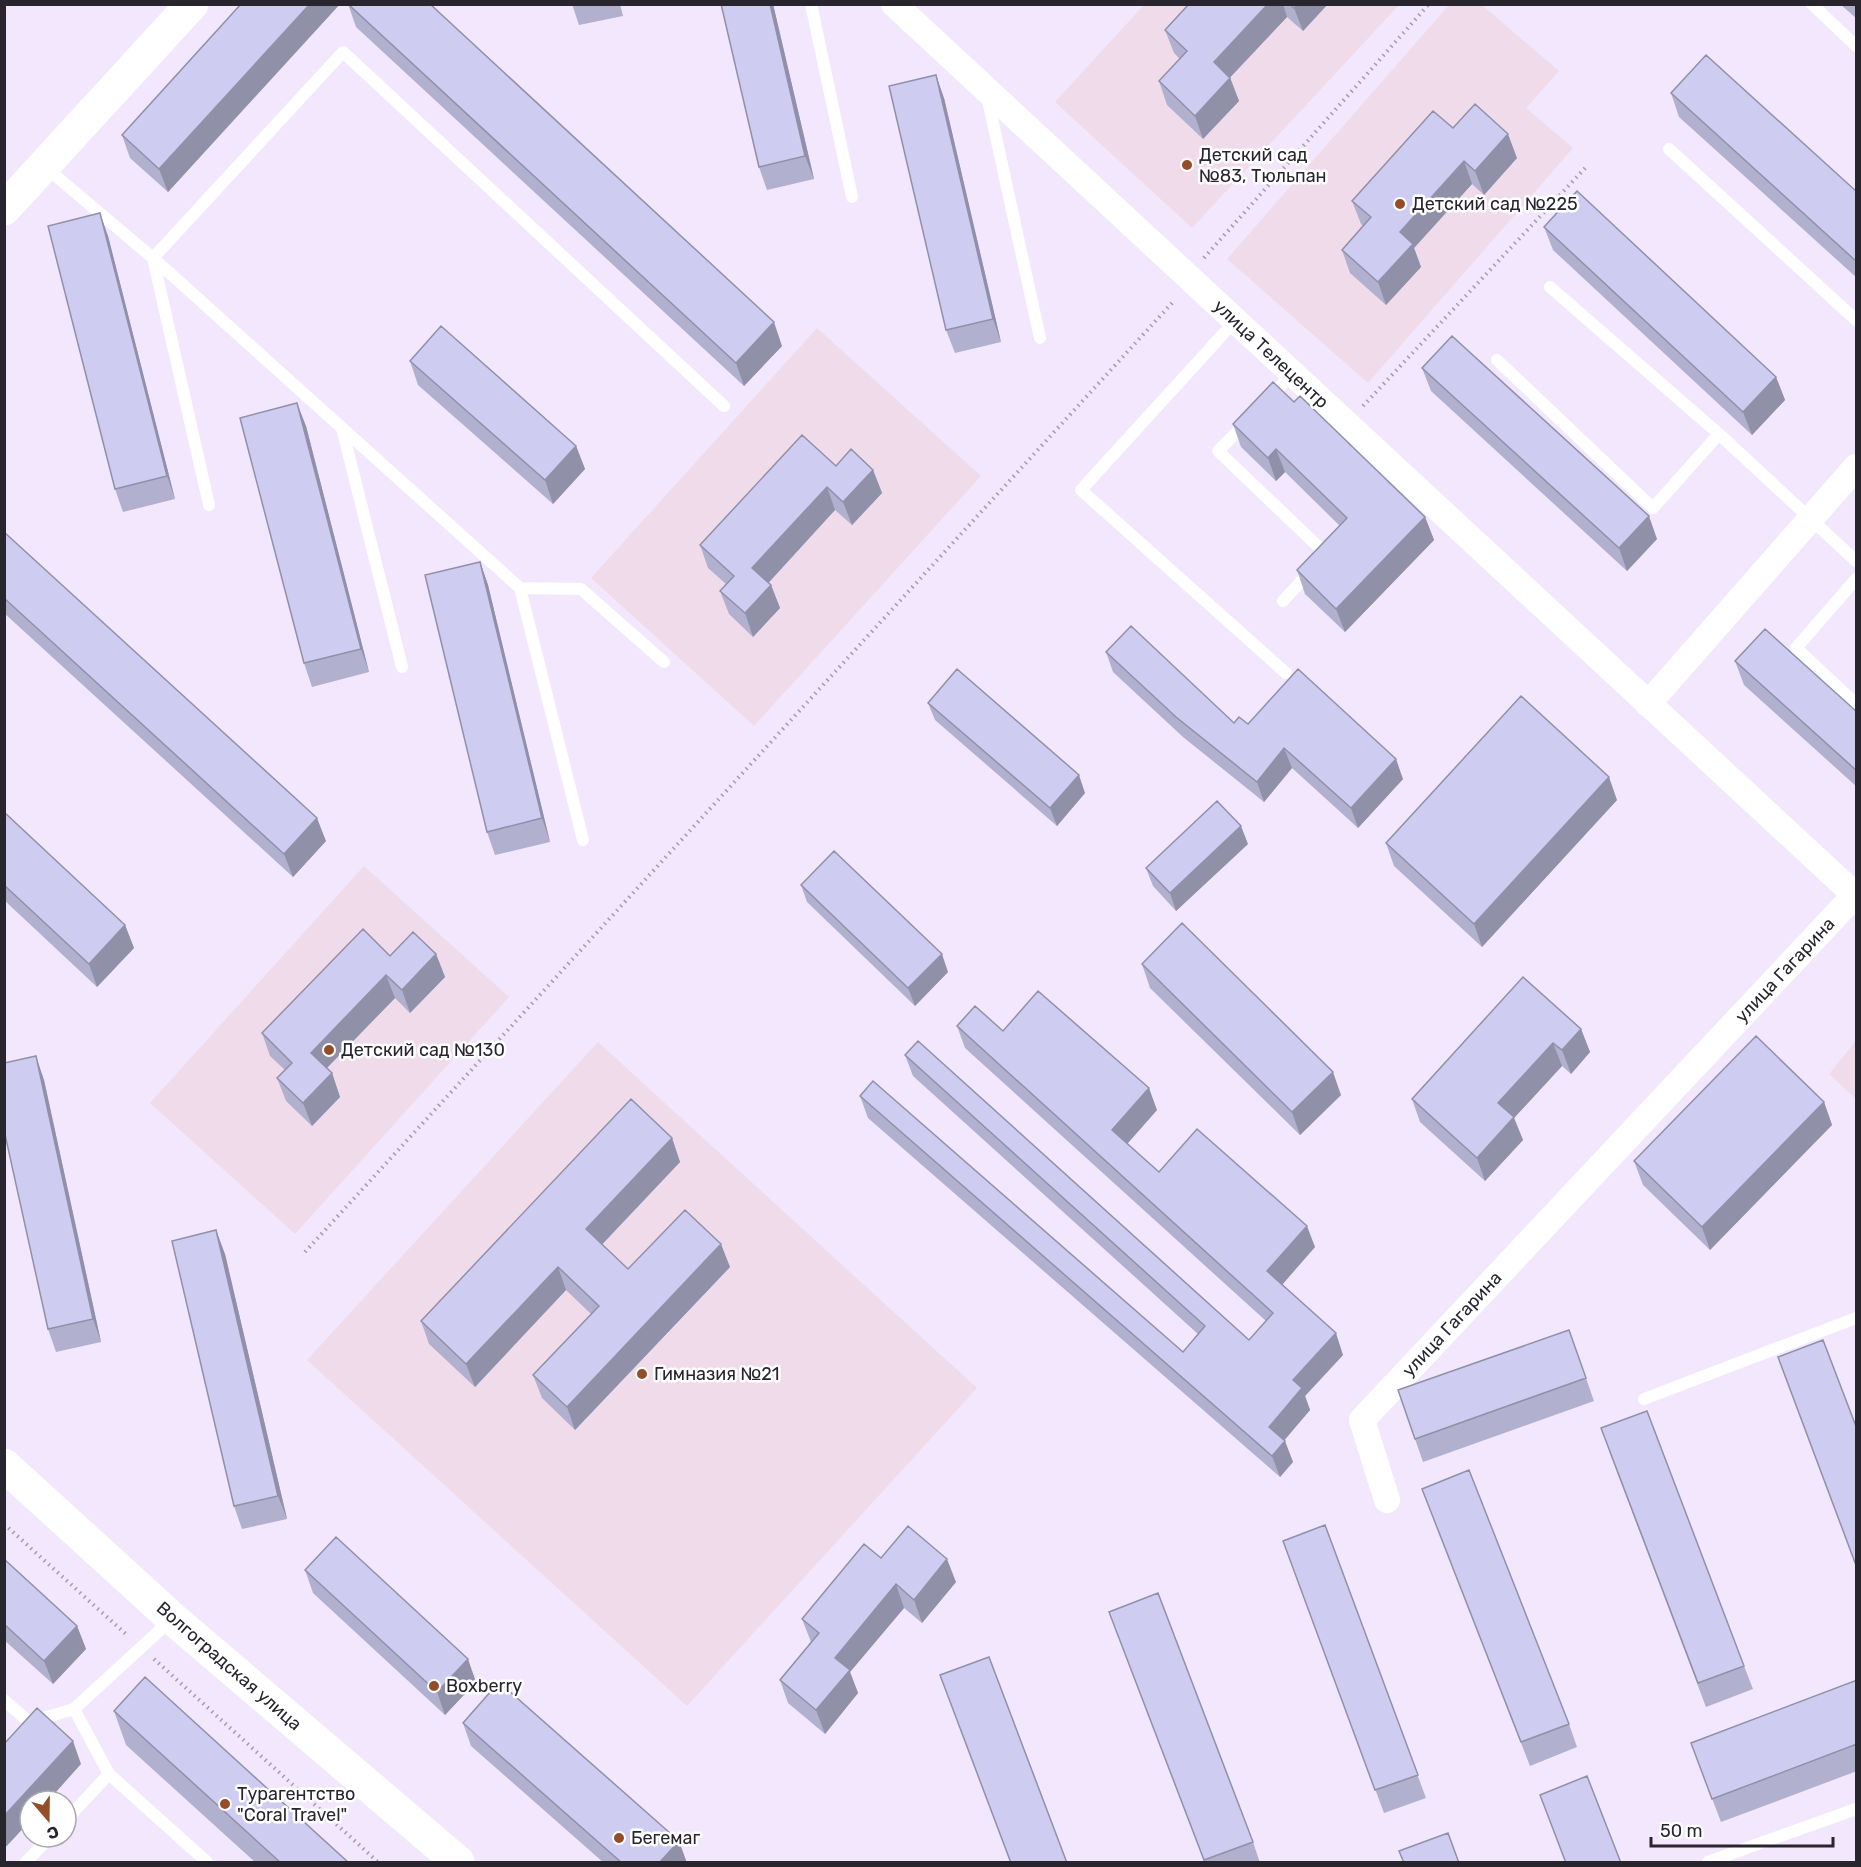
<svg xmlns="http://www.w3.org/2000/svg" width="1861" height="1867" font-family="Rubik,sans-serif">
<rect width="100%" height="100%" fill="#f2e7fd"/>
<path fill="#f0dbea" d="M 1144,5 L 1399,5 L 1192,228 L 1055,102 Z
M 1449,5 L 1482,5 L 1559,71 L 1526,108 L 1573,148 L 1368,383 L 1227,259 Z
M 817,328 L 981,476 L 754,726 L 591,578 Z
M 364,866 L 509,997 L 295,1234 L 150,1103 Z
M 1856,1041 L 1856,1099 L 1829,1074 Z
M 598,1042 L 977,1388 L 687,1706 L 307,1360 Z"/>
<g fill="none" stroke-linecap="round" stroke-linejoin="round">
<path stroke="#a49cad" stroke-width="4" stroke-dasharray="1.5 4.5" stroke-linecap="butt" d="M 1204,258 L 1429,4
M 1363,406 L 1588,165
M 305,1252 L 1172,303
M 4,1524 L 128,1636
M 154,1659 L 378,1862"/>
<path stroke="#fff" stroke-width="12" d="M 811,4 L 852,197
M 1812,4 L 1856,46
M 987,96 L 1040,338
M 1669,149 L 1856,320
M 44,166 L 153,258 L 520,588 L 583,840
M 1550,287 L 1719,434 L 1856,561
M 1235,321 L 1081,490 L 1286,673
M 1497,360 L 1653,508 L 1719,434
M 1268,399 L 1292,374
M 1246,423 L 1218,451 L 1326,554 L 1283,601
M 342,428 L 402,667
M 209,505 L 153,258 L 343,52 L 724,406
M 1856,579 L 1796,648 L 1856,704
M 520,588 L 581,589 L 664,662
M 1644,1399 L 1856,1318
M 4,1700 L 29,1722
M 33,1721 L 74,1709 L 171,1620
M 109,1774 L 207,1862
M 66,1820 L 109,1774 L 74,1709
M 26,1862 L 50,1837
M 1708,1862 L 1856,1809"/>
<path stroke="#fff" stroke-width="26" d="M 894,4 L 1855,895 L 1362,1420 L 1387,1500
M 1648,704 L 1856,467"/>
<path stroke="#fff" stroke-width="33" d="M 4,209 L 192,4
M 4,1465 L 173,1619 L 458,1862"/>
</g>
<path fill="#b1b0cf" d="M 241,4 L 340,4 L 168,192 L 130,158 L 122,135 Z
M 348,4 L 782,346 L 744,386 L 356,27 Z
M 572,4 L 620,4 L 623,16 L 579,25 Z
M 721,4 L 773,4 L 814,179 L 767,190 L 759,167 Z
M 1189,4 L 1328,4 L 1303,31 L 1287,17 L 1230,77 L 1239,101 L 1203,139 L 1167,105 L 1159,81 L 1180,59 L 1174,53 L 1165,30 Z
M 1840,4 L 1857,4 L 1857,19 Z
M 1671,93 L 1857,192 L 1857,278 L 1679,117 Z
M 944,98 L 1001,342 L 955,353 L 946,330 Z
M 1453,128 L 1517,158 L 1484,195 L 1472,184 L 1414,248 L 1421,267 L 1386,305 L 1350,273 L 1342,250 L 1363,226 L 1361,224 L 1352,201 Z
M 1544,227 L 1776,377 L 1785,400 L 1752,435 L 1553,250 Z
M 108,236 L 175,499 L 123,512 L 115,489 Z
M 410,361 L 576,446 L 585,469 L 553,504 L 418,385 Z
M 1422,368 L 1657,539 L 1627,571 L 1431,391 Z
M 1294,402 L 1425,517 L 1434,540 L 1345,632 L 1305,594 L 1297,570 L 1340,526 L 1285,472 L 1276,481 L 1241,447 L 1233,424 Z
M 306,426 L 369,672 L 312,687 L 304,663 Z
M 836,466 L 873,470 L 882,493 L 852,525 L 835,510 L 768,582 L 771,585 L 780,608 L 753,637 L 729,614 L 720,591 L 726,584 L 708,568 L 700,545 Z
M 4,532 L 326,841 L 293,877 L 4,613 Z
M 480,562 L 488,585 L 550,842 L 495,855 L 487,832 Z
M 1106,652 L 1234,723 L 1248,724 L 1403,779 L 1358,828 L 1292,768 L 1264,802 L 1183,737 L 1113,672 Z
M 1735,661 L 1857,712 L 1857,787 L 1744,685 Z
M 928,703 L 1085,793 L 1057,826 L 935,720 Z
M 1617,800 L 1482,947 L 1394,866 L 1386,843 Z
M 4,812 L 125,925 L 134,948 L 97,987 L 4,900 Z
M 1248,844 L 1176,911 L 1153,886 L 1146,868 Z
M 801,885 L 948,972 L 915,1006 L 807,902 Z
M 436,954 L 445,977 L 410,1013 L 395,998 L 327,1068 L 332,1073 L 340,1097 L 312,1126 L 286,1101 L 277,1078 L 285,1070 L 270,1056 L 262,1033 L 390,956 Z
M 1142,964 L 1341,1095 L 1300,1135 L 1150,988 Z
M 957,1026 L 1157,1110 L 1127,1144 L 1159,1172 L 1315,1247 L 1282,1284 L 1343,1355 L 1305,1396 L 1310,1410 L 1284,1440 L 1293,1462 L 1280,1477 L 868,1118 L 860,1096 L 1183,1352 L 1198,1334 L 913,1076 L 905,1055 L 1249,1340 L 1266,1321 L 965,1048 Z
M 1581,1029 L 1590,1052 L 1571,1074 L 1562,1066 L 1514,1118 L 1523,1140 L 1485,1181 L 1420,1122 L 1412,1099 Z
M 44,1080 L 101,1342 L 56,1352 L 48,1329 Z
M 1824,1102 L 1832,1125 L 1710,1250 L 1643,1185 L 1634,1161 Z
M 672,1138 L 680,1162 L 602,1244 L 628,1269 L 730,1267 L 575,1430 L 542,1398 L 533,1375 L 591,1314 L 566,1290 L 475,1387 L 429,1344 L 421,1321 Z
M 225,1254 L 287,1519 L 242,1529 L 234,1506 Z
M 1569,1330 L 1594,1401 L 1423,1462 L 1398,1390 Z
M 1609,1451 L 1744,1666 L 1753,1689 L 1706,1707 Z
M 1422,1489 L 1569,1724 L 1577,1747 L 1530,1766 Z
M 1325,1525 L 1426,1798 L 1384,1813 L 1283,1541 Z
M 881,1558 L 956,1582 L 922,1623 L 904,1608 L 850,1672 L 858,1693 L 825,1734 L 788,1703 L 780,1680 L 811,1642 L 802,1619 Z
M 4,1559 L 77,1626 L 86,1649 L 53,1684 L 4,1640 Z
M 305,1570 L 476,1682 L 445,1715 L 313,1593 Z
M 1118,1635 L 1253,1842 L 1260,1863 L 1205,1863 Z
M 1857,1680 L 1857,1771 L 1721,1822 L 1691,1743 Z
M 114,1711 L 349,1863 L 256,1863 L 126,1745 Z
M 463,1723 L 687,1863 L 604,1863 L 471,1746 Z"/>
<path fill="#9090a9" d="M 310,4 L 340,4 L 168,192 L 159,169 Z
M 770,4 L 773,4 L 814,179 L 805,156 Z
M 1268,4 L 1283,4 L 1287,17 L 1223,85 L 1214,62 Z
M 1298,4 L 1328,4 L 1303,31 L 1294,8 Z
M 936,75 L 944,98 L 1001,342 L 993,319 Z
M 1230,78 L 1239,101 L 1203,139 L 1195,116 Z
M 1508,134 L 1517,158 L 1484,195 L 1475,171 Z
M 1464,161 L 1472,184 L 1414,248 L 1421,267 L 1386,305 L 1378,282 L 1400,232 Z
M 100,213 L 108,236 L 175,499 L 167,476 Z
M 774,322 L 782,346 L 744,386 L 736,363 Z
M 1776,377 L 1785,400 L 1752,435 L 1743,412 Z
M 297,403 L 306,426 L 369,672 L 361,649 Z
M 576,446 L 585,469 L 553,504 L 545,480 Z
M 1276,449 L 1285,472 L 1276,481 L 1268,458 Z
M 873,470 L 882,493 L 852,525 L 843,502 Z
M 827,487 L 835,510 L 761,591 L 752,568 Z
M 1649,516 L 1657,539 L 1627,571 L 1619,548 Z
M 1425,517 L 1434,540 L 1345,632 L 1336,609 Z
M 480,562 L 488,585 L 550,842 L 542,818 Z
M 771,585 L 780,608 L 753,637 L 745,613 Z
M 1284,748 L 1292,768 L 1264,802 L 1257,782 Z
M 1396,759 L 1403,779 L 1358,828 L 1351,808 Z
M 1079,775 L 1085,793 L 1057,826 L 1050,808 Z
M 1609,777 L 1617,800 L 1482,947 L 1474,924 Z
M 317,818 L 326,841 L 293,877 L 284,854 Z
M 1241,826 L 1248,844 L 1176,911 L 1170,893 Z
M 125,925 L 134,948 L 97,987 L 89,964 Z
M 436,954 L 445,977 L 410,1013 L 402,990 Z
M 942,954 L 948,972 L 915,1006 L 908,988 Z
M 386,975 L 395,998 L 319,1076 L 311,1053 Z
M 1581,1029 L 1590,1052 L 1571,1074 L 1562,1050 Z
M 1553,1043 L 1562,1066 L 1514,1118 L 1523,1140 L 1485,1181 L 1477,1158 L 1498,1103 Z
M 36,1056 L 44,1080 L 101,1342 L 93,1319 Z
M 1333,1072 L 1341,1095 L 1300,1135 L 1292,1112 Z
M 332,1073 L 340,1097 L 312,1126 L 303,1103 Z
M 1149,1088 L 1157,1110 L 1120,1152 L 1112,1130 Z
M 1824,1102 L 1832,1125 L 1710,1250 L 1702,1227 Z
M 672,1138 L 680,1162 L 594,1253 L 586,1229 Z
M 1307,1226 L 1315,1247 L 1275,1293 L 1267,1271 Z
M 216,1230 L 225,1254 L 287,1519 L 278,1496 Z
M 721,1244 L 730,1267 L 575,1430 L 567,1407 Z
M 558,1267 L 566,1290 L 475,1387 L 466,1364 Z
M 1336,1333 L 1343,1355 L 1305,1396 L 1310,1410 L 1277,1449 L 1269,1427 L 1293,1380 Z
M 1285,1441 L 1293,1462 L 1280,1477 L 1272,1456 Z
M 947,1559 L 956,1582 L 922,1623 L 914,1600 Z
M 896,1584 L 904,1608 L 850,1672 L 858,1693 L 825,1734 L 816,1710 L 835,1658 Z
M 77,1626 L 86,1649 L 53,1684 L 44,1661 Z
M 468,1659 L 476,1682 L 445,1715 L 437,1692 Z
M 73,1741 L 81,1764 L 48,1801 L 30,1801 L 30,1821 L 4,1849 L 4,1816 Z
M 679,1841 L 687,1863 L 659,1863 Z"/>
<path fill="#cecdf1" stroke="#9090a9" stroke-width="1.5" d="M 241,4 L 310,4 L 159,169 L 122,135 Z
M 348,4 L 430,4 L 774,322 L 736,363 Z
M 721,4 L 770,4 L 805,156 L 759,167 Z
M 1189,4 L 1268,4 L 1214,62 L 1230,78 L 1195,116 L 1159,81 L 1187,51 L 1165,30 Z
M 1290,4 L 1298,4 L 1294,8 Z
M 1706,55 L 1857,192 L 1857,262 L 1671,93 Z
M 936,75 L 993,319 L 946,330 L 889,86 Z
M 1475,104 L 1508,134 L 1475,171 L 1464,161 L 1400,232 L 1413,244 L 1378,282 L 1342,250 L 1371,217 L 1352,201 L 1433,111 L 1453,128 Z
M 1577,191 L 1776,377 L 1743,412 L 1544,227 Z
M 100,213 L 167,476 L 115,489 L 48,226 Z
M 441,326 L 576,446 L 545,480 L 410,361 Z
M 1452,336 L 1649,516 L 1619,548 L 1422,368 Z
M 1273,382 L 1294,402 L 1300,396 L 1425,517 L 1336,609 L 1297,570 L 1347,518 L 1276,449 L 1268,458 L 1233,424 Z
M 297,403 L 361,649 L 304,663 L 240,418 Z
M 802,435 L 836,466 L 851,449 L 873,470 L 843,502 L 827,487 L 752,568 L 771,585 L 745,613 L 720,591 L 734,576 L 700,545 Z
M 4,532 L 317,818 L 284,854 L 4,598 Z
M 480,562 L 542,818 L 487,832 L 425,575 Z
M 1131,626 L 1234,723 L 1239,717 L 1248,724 L 1298,669 L 1396,759 L 1351,808 L 1284,748 L 1257,782 L 1176,717 L 1106,652 Z
M 1765,629 L 1857,712 L 1857,771 L 1735,661 Z
M 957,669 L 1079,775 L 1050,808 L 928,703 Z
M 1521,696 L 1609,777 L 1474,924 L 1386,843 Z
M 1217,801 L 1241,826 L 1170,893 L 1146,868 Z
M 4,812 L 125,925 L 89,964 L 4,885 Z
M 834,851 L 942,954 L 908,988 L 801,885 Z
M 1182,923 L 1333,1072 L 1292,1112 L 1142,964 Z
M 363,929 L 390,956 L 413,932 L 436,954 L 402,990 L 386,975 L 311,1053 L 332,1073 L 303,1103 L 277,1078 L 292,1063 L 262,1033 Z
M 1523,977 L 1581,1029 L 1562,1050 L 1553,1043 L 1498,1103 L 1514,1117 L 1477,1158 L 1412,1099 Z
M 1038,991 L 1149,1088 L 1112,1130 L 1159,1172 L 1197,1129 L 1307,1226 L 1267,1271 L 1336,1333 L 1293,1380 L 1302,1388 L 1269,1427 L 1285,1441 L 1272,1456 L 860,1096 L 873,1081 L 1183,1352 L 1205,1326 L 905,1055 L 918,1041 L 1249,1340 L 1273,1313 L 957,1026 L 975,1006 L 1003,1031 Z
M 1756,1036 L 1824,1102 L 1702,1227 L 1634,1161 Z
M 36,1056 L 93,1319 L 48,1329 L 4,1130 L 4,1063 Z
M 631,1099 L 672,1138 L 586,1229 L 628,1269 L 685,1210 L 721,1244 L 567,1407 L 533,1375 L 599,1306 L 558,1267 L 466,1364 L 421,1321 Z
M 216,1230 L 278,1496 L 234,1506 L 172,1241 Z
M 1569,1330 L 1586,1378 L 1415,1439 L 1398,1390 Z
M 1823,1340 L 1857,1429 L 1857,1568 L 1778,1357 Z
M 1647,1411 L 1744,1666 L 1698,1683 L 1601,1428 Z
M 1469,1470 L 1569,1724 L 1521,1742 L 1422,1489 Z
M 1325,1525 L 1418,1775 L 1375,1790 L 1283,1541 Z
M 908,1526 L 947,1559 L 914,1600 L 896,1584 L 835,1658 L 850,1670 L 816,1710 L 780,1680 L 819,1633 L 802,1619 L 864,1544 L 881,1558 Z
M 336,1537 L 468,1659 L 437,1692 L 305,1570 Z
M 4,1559 L 77,1626 L 44,1661 L 4,1624 Z
M 1158,1593 L 1253,1842 L 1204,1860 L 1109,1612 Z
M 989,1657 L 1067,1863 L 1011,1863 L 940,1675 Z
M 145,1677 L 349,1863 L 281,1863 L 114,1711 Z
M 1857,1680 L 1857,1744 L 1712,1799 L 1691,1743 Z
M 499,1682 L 679,1841 L 659,1863 L 622,1863 L 463,1723 Z
M 37,1708 L 73,1741 L 4,1816 L 4,1744 Z
M 1587,1776 L 1621,1863 L 1566,1863 L 1540,1795 Z
M 1448,1833 L 1459,1863 L 1404,1863 L 1399,1851 Z"/>
<g fill="#944d28" stroke="#fff" stroke-width="2">
<circle cx="1187" cy="165" r="6"/>
<circle cx="1400" cy="204" r="6"/>
<circle cx="329" cy="1050" r="6"/>
<circle cx="642" cy="1374" r="6"/>
<circle cx="434" cy="1686" r="6"/>
<circle cx="225" cy="1804" r="6"/>
<circle cx="619" cy="1838" r="6"/>
</g>
<g text-anchor="middle" stroke-width="5" stroke-linejoin="round" paint-order="stroke">
<g font-size="18" fill="#29252f" stroke="#fff" text-anchor="start">
<text x="1199" y="161">Детский сад<tspan x="1199" dy="21">№83, Тюльпан</tspan></text>
<text x="1412" y="210">Детский сад №225</text>
<text x="341" y="1056">Детский сад №130</text>
<text x="654" y="1380">Гимназия №21</text>
<text x="446" y="1692">Boxberry</text>
<text x="237" y="1800">Турагентство<tspan x="237" dy="21">"Coral Travel"</tspan></text>
<text x="631" y="1844">Бегемаг</text>
</g>
<g font-size="18" fill="#29252f" stroke="#fff">
<text transform="translate(1271 354) rotate(43)" y="6">улица Телецентр</text>
<text transform="translate(1785 970) rotate(-47)" y="6">улица Гагарина</text>
<text transform="translate(1452 1324) rotate(-47)" y="6">улица Гагарина</text>
<text transform="translate(229 1666) rotate(41)" y="6">Волгоградская улица</text>
</g>
</g>
<rect width="1861" height="1867" fill="none" stroke="#29252f" stroke-width="12"/>
<g transform="translate(48 1819) rotate(160)"><circle r="28" fill="#ffffff" stroke="#a9a8ac" stroke-width="1.5"/>
<path d="M0-4.5L10 22L0 15L-10 22Z" fill="#944d28"/>
<text y="-9" font-size="16" font-weight="bold" text-anchor="middle" fill="#29252f">С</text>
</g>
<path d="M1651 1837v9h182v-9" fill="none" stroke="#29252f" stroke-width="3"/>
<text x="1660" y="1837" font-size="18" fill="#29252f" stroke="#ffffff" stroke-width="4.5" paint-order="stroke">50 m</text>
</svg>
